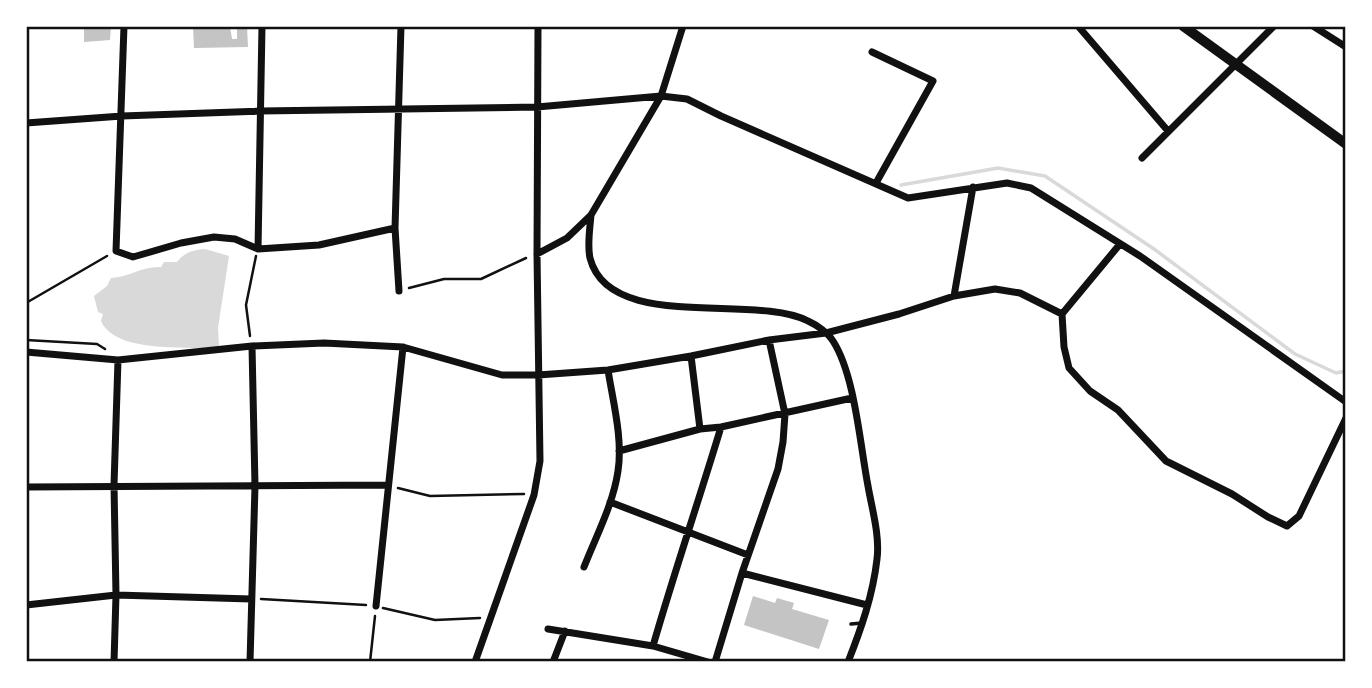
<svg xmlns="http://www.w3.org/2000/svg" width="1372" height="688" font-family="'Fira Sans Condensed',sans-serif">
<rect width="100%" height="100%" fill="#fff"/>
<path fill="#d9d9d9" d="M 205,249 L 229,256 L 218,328 L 219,346 L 208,349 C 178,346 115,352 101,321 L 103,314 L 98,312 L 94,296 L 107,286 L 111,278 C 129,277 142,266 161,267 L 164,262 L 177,262 C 185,252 193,250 205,249 Z"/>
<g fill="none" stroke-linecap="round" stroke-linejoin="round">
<path stroke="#d9d9d9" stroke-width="3.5" d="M 901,185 L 998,168 L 1045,176 L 1154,249 L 1295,354 L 1336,373 L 1346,371"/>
</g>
<path fill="#c4c4c4" d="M 84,26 L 111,26 L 110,40 L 84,42 Z
M 193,26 L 230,26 L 232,39 L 237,39 L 237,26 L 247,26 L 248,47 L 194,48 Z
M 753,596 L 775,603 L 777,598 L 794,603 L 792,609 L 829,620 L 819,649 L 744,625 Z"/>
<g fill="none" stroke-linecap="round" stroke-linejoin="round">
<path stroke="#111" stroke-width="2.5" d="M 409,288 L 444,279 L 481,279 L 526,258
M 26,303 L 107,256
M 250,336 L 246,305 L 256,256
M 26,340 L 97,344 L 105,349
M 398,488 L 430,496 L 524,494
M 261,599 L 366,605
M 383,608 L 435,620 L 480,618
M 370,662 L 375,616"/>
<path stroke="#111" stroke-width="3.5" d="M 851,624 L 862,623"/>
<path stroke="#111" stroke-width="7" d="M 124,26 L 116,251 L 133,257 L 181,243 L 214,237 L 235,239 L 258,249 L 319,245 L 395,228
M 1078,26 L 1168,131
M 1313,26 L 1346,47
M 872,52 L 933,81 L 876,183
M 26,123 L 122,116 L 260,111 L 537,107 L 661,96 L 687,99 L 721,116 L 908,198 L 1007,183 L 1031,188 L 1140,256 L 1346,402
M 1142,158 L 1274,26
M 591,215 C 590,228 587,245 590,258 C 609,333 755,293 808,321 C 817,325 828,333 833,341 C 855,375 860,445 868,486 C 872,509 880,536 877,559 C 873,595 861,629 848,662
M 258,249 L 262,26
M 537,254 L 567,238 L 591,215 L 661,96 L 683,26
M 399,291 L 395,228 L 401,26
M 954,296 L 973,187
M 1062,314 L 1120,244
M 26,352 L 118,360 L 252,346 L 324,343 L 403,347 L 502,375 L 538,375 L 608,370 L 691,356 L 769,340 L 826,333 L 899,314 L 954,296 L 995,289 L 1020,293 L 1062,314 L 1064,347 L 1069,368 L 1090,391 L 1118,410 L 1166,461 L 1232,494 L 1268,517 L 1287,526 L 1299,516 L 1346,418
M 691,356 L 700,429
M 619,451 L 700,429 L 721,427 L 852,398
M 26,487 L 387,485
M 610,502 L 748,555
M 584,567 C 596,536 613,505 618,471 C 623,439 613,402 608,370
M 742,573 L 867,605
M 26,605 L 116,595 L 251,599
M 376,606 L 403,347
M 548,629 L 653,646 L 708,662
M 653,646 C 674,573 699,500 721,427
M 114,662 L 116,595 L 114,485 L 118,360
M 250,662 L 255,486 L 252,346
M 475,662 L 534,495 L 540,461 L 537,254 L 538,26
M 553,662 L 565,631
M 715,662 L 742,573 L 778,469 L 783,442 L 785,414 L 769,340"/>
<path stroke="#111" stroke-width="10" d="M 1183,26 L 1346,144"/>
</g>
<rect width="1372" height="688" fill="none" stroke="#ffffff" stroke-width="56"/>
<rect x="28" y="28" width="1316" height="632" fill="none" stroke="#111" stroke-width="2.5"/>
</svg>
